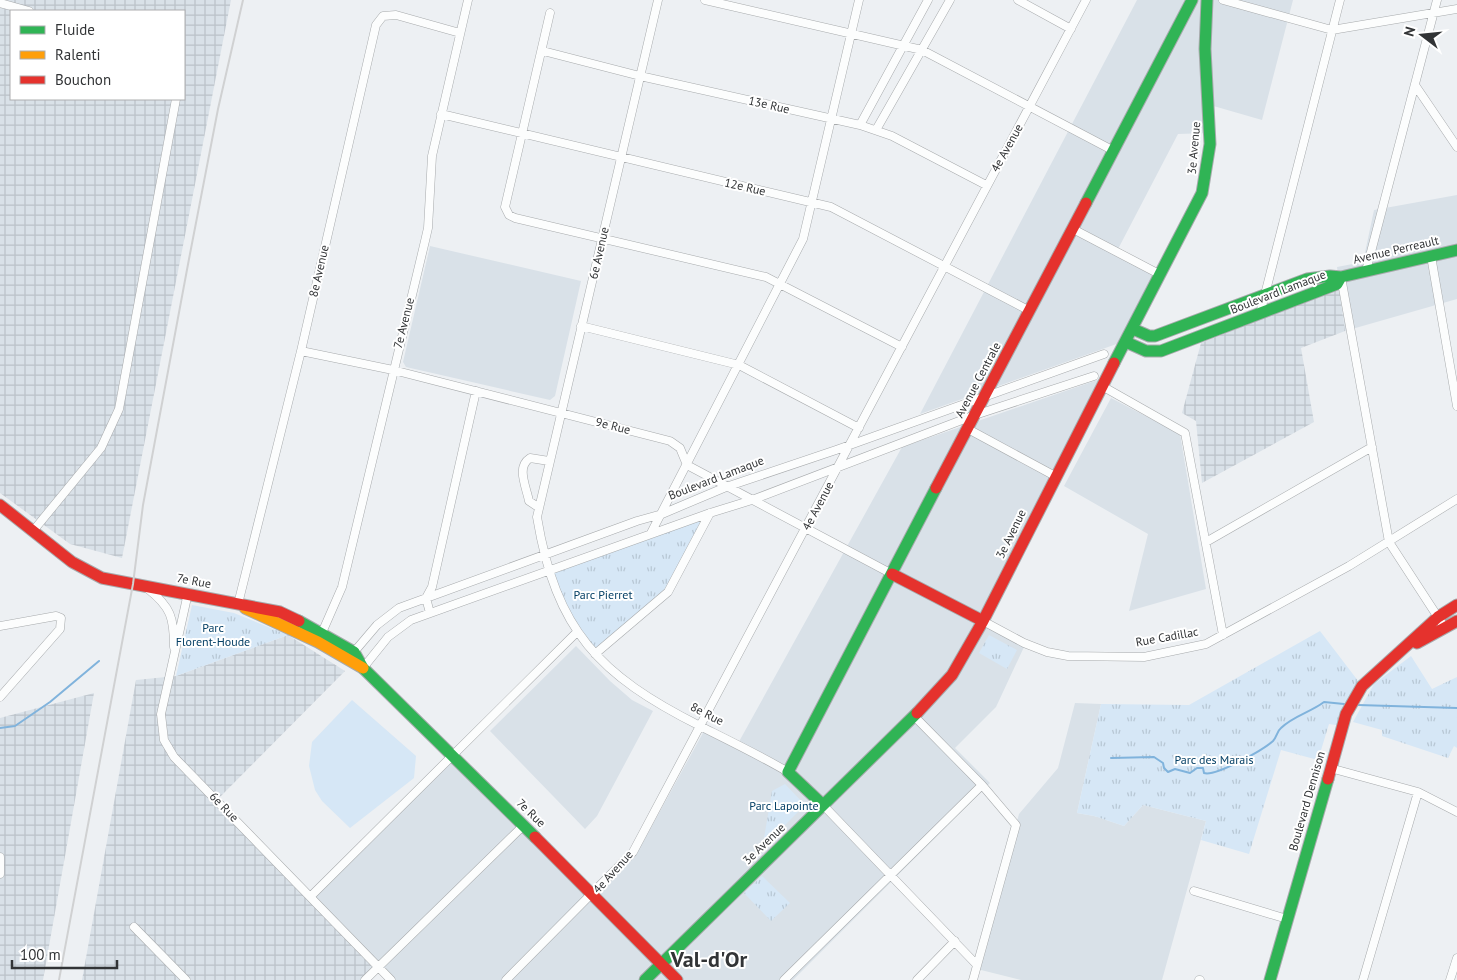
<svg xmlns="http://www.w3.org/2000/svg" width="1457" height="980" font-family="'PT Sans',sans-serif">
<defs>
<pattern id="industrial-grid" width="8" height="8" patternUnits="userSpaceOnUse" patternTransform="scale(1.25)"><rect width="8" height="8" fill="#d9e1e8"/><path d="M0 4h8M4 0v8" fill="none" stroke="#bbc2c8"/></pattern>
<pattern id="park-tufts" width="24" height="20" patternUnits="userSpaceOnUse" patternTransform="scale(1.25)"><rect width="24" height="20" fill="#d6e7f6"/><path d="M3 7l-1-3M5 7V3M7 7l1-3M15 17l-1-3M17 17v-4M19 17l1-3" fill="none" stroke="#b8c7d4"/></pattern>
</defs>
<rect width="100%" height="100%" fill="#edf0f3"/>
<path fill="#d9e1e8" d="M 1137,0 L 1293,0 L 1262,120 L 1210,105 L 1210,133 L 1178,134 L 1117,251 L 1161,274 L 1125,341 L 920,414 Z
M 1457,195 L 1457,299 L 1345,331 L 1337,267 L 1363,262 L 1374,210 Z
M 430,246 L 581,281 L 555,396 L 550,400 L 406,367 L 403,362 Z
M 1106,377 L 979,620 L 1024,647 L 996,707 L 955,748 L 990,783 L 793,980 L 390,980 L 311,896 L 455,757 L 592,900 L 636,855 L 704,731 L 736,747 L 902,447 Z
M 1111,398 L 1180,434 L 1206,589 L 1129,611 L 1148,534 L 1064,486 Z
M 576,646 L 610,681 L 632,700 L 653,711 L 597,816 L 585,829 L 490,731 Z
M 1075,703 L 1101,704 L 1077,813 L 1094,816 L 1124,826 L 1143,805 L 1206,821 L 1162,980 L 1021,980 L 977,969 L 1019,814 L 1058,768 Z"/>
<path fill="url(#industrial-grid)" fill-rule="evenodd" d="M 0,0 L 231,0 L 122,558 L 70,544 L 0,493 ZM 11,11 L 184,11 L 184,99 L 11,99 Z
M 1339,288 L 1345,331 L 1301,348 L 1314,422 L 1202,483 L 1196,421 L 1182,413 L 1201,343 Z
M 288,635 L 345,671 L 219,798 L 378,968 L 366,980 L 82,980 L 136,680 L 176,676 Z
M 94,693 L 43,980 L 0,980 L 0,718 Z"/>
<path fill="url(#park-tufts)" d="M 710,513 L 668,592 L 595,654 L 577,632 L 548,572 Z
M 192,605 L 234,613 L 288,635 L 176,676 Z
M 1320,631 L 1362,686 L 1342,726 L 1329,724 L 1318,760 L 1281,750 L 1249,854 L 1201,840 L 1206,821 L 1143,805 L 1124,826 L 1094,816 L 1077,813 L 1101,704 L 1189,705 Z
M 989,635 L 1017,650 L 1007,669 L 979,653 Z
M 1411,656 L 1432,689 L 1457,677 L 1457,748 L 1454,746 L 1448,758 L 1382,736 L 1382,730 L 1353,722 L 1374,684 Z
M 785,784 L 805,805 L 767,843 L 764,838 L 772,791 Z
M 762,876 L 790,903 L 771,921 L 744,893 Z"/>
<path fill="#d6e7f6" d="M 352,700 L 416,756 L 414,778 L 350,828 L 322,801 L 315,790 L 309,766 L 312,742 Z"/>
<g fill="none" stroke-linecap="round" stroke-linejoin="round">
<path stroke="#80b3dc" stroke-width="2" d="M 1358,705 L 1457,708
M 0,728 L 15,726 L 50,702 L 99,661
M 1111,758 L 1154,757 L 1163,763 L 1164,768 L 1168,772 L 1175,769 L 1190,773 L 1197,768 L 1203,768 L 1204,773 C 1215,777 1263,750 1273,741 C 1277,737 1277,731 1281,728 C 1293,716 1311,712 1324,702 L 1344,704"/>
<g stroke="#a7aaac" stroke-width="9">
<path id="street" d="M 658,0 L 537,517 C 556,631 599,675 700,726 C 730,741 759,755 788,772
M 705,0 L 922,50 L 1114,151
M 1018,0 L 1071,29
M 1223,0 L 1332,30 L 1457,9
M 0,3 L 29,11
M 550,13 L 505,207 L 509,215 L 515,218 L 766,277 L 902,347
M 543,51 L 640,76 L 860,125 L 892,136 L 986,185
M 1415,85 L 1457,147
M 441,114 L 831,207 L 1030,311
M 860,125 L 928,0
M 876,130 L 950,0
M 1073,229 L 1161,275
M 1431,256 L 1457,406
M 1366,271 L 1437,0
M 1341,277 L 1389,542 L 1445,628
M 1260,314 L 1340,0
M 581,326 L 739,365 L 859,428
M 301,351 L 393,370 L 670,441 L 680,448 L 687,465 L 892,574
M 1102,386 L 1185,433 L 1223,635
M 968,429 L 1055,476
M 538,507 L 529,501 C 526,486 516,467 530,458 L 549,461
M 33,531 L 101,448 L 119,409 L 176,99
M 651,533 L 803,239 L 859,0
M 1206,542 L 1372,447
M 148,589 C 171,607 174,618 174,647
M 188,593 L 161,714 L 164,740 L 174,757 L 391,980
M 238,604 L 301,351 L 376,25 L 383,16 L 396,15 L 460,33
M 430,613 L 426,598 L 432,587 L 476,391
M 983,621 L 1024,643 L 1047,652 L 1068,656 L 1144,657 L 1206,644 L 1349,566 L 1457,499
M 0,626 L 56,616 L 61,618 L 60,629 L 0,697
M 321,635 L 342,587 L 425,241 L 428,228 L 432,156 L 468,0
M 354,652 L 377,625 L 399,608 L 637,521 L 662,514 L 726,487 L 836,450 L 1104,354
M 595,654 L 668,592 L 710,513
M 363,668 L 388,637 L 411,620 L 710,513 L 752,500 L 975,415 L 1094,376
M 914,716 L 982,785 L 1016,825 L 973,980
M 1330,768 L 1418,792 L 1457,812
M 823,805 L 977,965
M 0,857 L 0,874
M 1194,891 L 1287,919
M 311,896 L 577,632
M 134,927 L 186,980
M 365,980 L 524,825
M 506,980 L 633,852 L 1086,0
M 784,980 L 982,785
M 917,980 L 955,941
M 1199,980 L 1200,980
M 1363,980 L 1418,792
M 1450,980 L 1457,958"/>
</g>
<g stroke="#a7aaac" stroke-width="13">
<path id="fast" d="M 1086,203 L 1192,0
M 1133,329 L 1149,336 L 1155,336 L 1307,279 L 1330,276 L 1341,277 L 1457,250
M 1126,342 L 1146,351 L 1161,351 L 1337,284 L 1341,277
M 1114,363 L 1202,193 L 1210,144 L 1205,49 L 1207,0
M 299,621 L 354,652 L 363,668 L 535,837
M 823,805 L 788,772 L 936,488
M 645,980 L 917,713
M 1270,980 L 1328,779"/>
</g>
<g stroke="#a7aaac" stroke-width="13">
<path id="slow" d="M 245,608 L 318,642 L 363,668"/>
</g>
<g stroke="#a7aaac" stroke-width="13">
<path id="jam" d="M 936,488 L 1086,203
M 0,505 L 72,562 L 102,578 L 280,612 L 299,621
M 892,574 L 983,621
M 1417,643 L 1457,621
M 917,713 L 952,675 L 983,621 L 1114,363
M 1328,779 L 1346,714 L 1362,686 L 1438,617 L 1457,605
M 535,837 L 677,980"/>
</g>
<use href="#street" stroke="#fcfdfd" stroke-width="8"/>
<use href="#fast" stroke="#30b455" stroke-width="11"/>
<use href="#slow" stroke="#ff9f0a" stroke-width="11"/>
<use href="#jam" stroke="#e5322d" stroke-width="11"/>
<path stroke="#d0d1d2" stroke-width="2" d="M 59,980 L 133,584 L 143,505 L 189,259 L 218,109 L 243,0"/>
</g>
<g text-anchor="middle" stroke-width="4" stroke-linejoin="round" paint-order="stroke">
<g font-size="12" fill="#323436" stroke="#fff">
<text transform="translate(769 105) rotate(13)" y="4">13e Rue</text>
<text transform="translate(1007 148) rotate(-61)" y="4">4e Avenue</text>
<text transform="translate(1194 148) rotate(-85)" y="4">3e Avenue</text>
<text transform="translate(745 187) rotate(13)" y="4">12e Rue</text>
<text transform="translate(1396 250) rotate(-13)" y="4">Avenue Perreault</text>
<text transform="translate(599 253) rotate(-77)" y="4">6e Avenue</text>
<text transform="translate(319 271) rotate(-77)" y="4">8e Avenue</text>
<text transform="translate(1278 292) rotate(-21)" y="4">Boulevard Lamaque</text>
<text transform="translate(404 323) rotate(-76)" y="4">7e Avenue</text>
<text transform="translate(978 380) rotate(-62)" y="4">Avenue Centrale</text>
<text transform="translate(613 426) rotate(14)" y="4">9e Rue</text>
<text transform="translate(716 478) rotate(-21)" y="4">Boulevard Lamaque</text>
<text transform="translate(818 506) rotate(-62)" y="4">4e Avenue</text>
<text transform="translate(1011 534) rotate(-64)" y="4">3e Avenue</text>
<text transform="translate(194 581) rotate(11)" y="4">7e Rue</text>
<text transform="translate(1167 637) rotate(-10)" y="4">Rue Cadillac</text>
<text transform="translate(707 714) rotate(27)" y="4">8e Rue</text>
<text transform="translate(1307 801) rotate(-74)" y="4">Boulevard Dennison</text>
<text transform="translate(224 807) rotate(46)" y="4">6e Rue</text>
<text transform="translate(531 813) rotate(44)" y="4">7e Rue</text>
<text transform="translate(764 844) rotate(-44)" y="4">3e Avenue</text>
<text transform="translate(613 872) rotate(-48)" y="4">4e Avenue</text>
</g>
<g font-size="12" fill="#043f65" stroke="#fff">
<text x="603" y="599">Parc Pierret</text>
<text x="213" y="632">Parc<tspan x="213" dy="14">Florent-Houde</tspan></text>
<text x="1214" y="764">Parc des Marais</text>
<text x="784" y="810">Parc Lapointe</text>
</g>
<g font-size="22" font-weight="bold" fill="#323436" stroke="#fff">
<text x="709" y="967">Val-d'Or</text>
</g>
</g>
<rect x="10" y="10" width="175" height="90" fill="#ffffff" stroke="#adaeaf"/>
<rect x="20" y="26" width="25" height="8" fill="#30b455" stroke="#adaeaf"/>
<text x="55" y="35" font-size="15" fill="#323436">Fluide</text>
<rect x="20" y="51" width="25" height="8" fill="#ff9f0a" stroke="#adaeaf"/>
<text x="55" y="60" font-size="15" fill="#323436">Ralenti</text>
<rect x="20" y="76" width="25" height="8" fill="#e5322d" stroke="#adaeaf"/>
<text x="55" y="85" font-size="15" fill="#323436">Bouchon</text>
<g transform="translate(1422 35) rotate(286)" stroke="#ffffff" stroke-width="4" paint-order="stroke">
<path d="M0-4L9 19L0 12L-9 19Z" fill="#323436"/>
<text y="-8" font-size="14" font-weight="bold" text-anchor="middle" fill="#323436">N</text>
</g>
<path d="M12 960v8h105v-8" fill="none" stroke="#323436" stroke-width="2.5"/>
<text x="20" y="960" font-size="15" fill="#323436" stroke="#ffffff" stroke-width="4" paint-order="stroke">100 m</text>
</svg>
